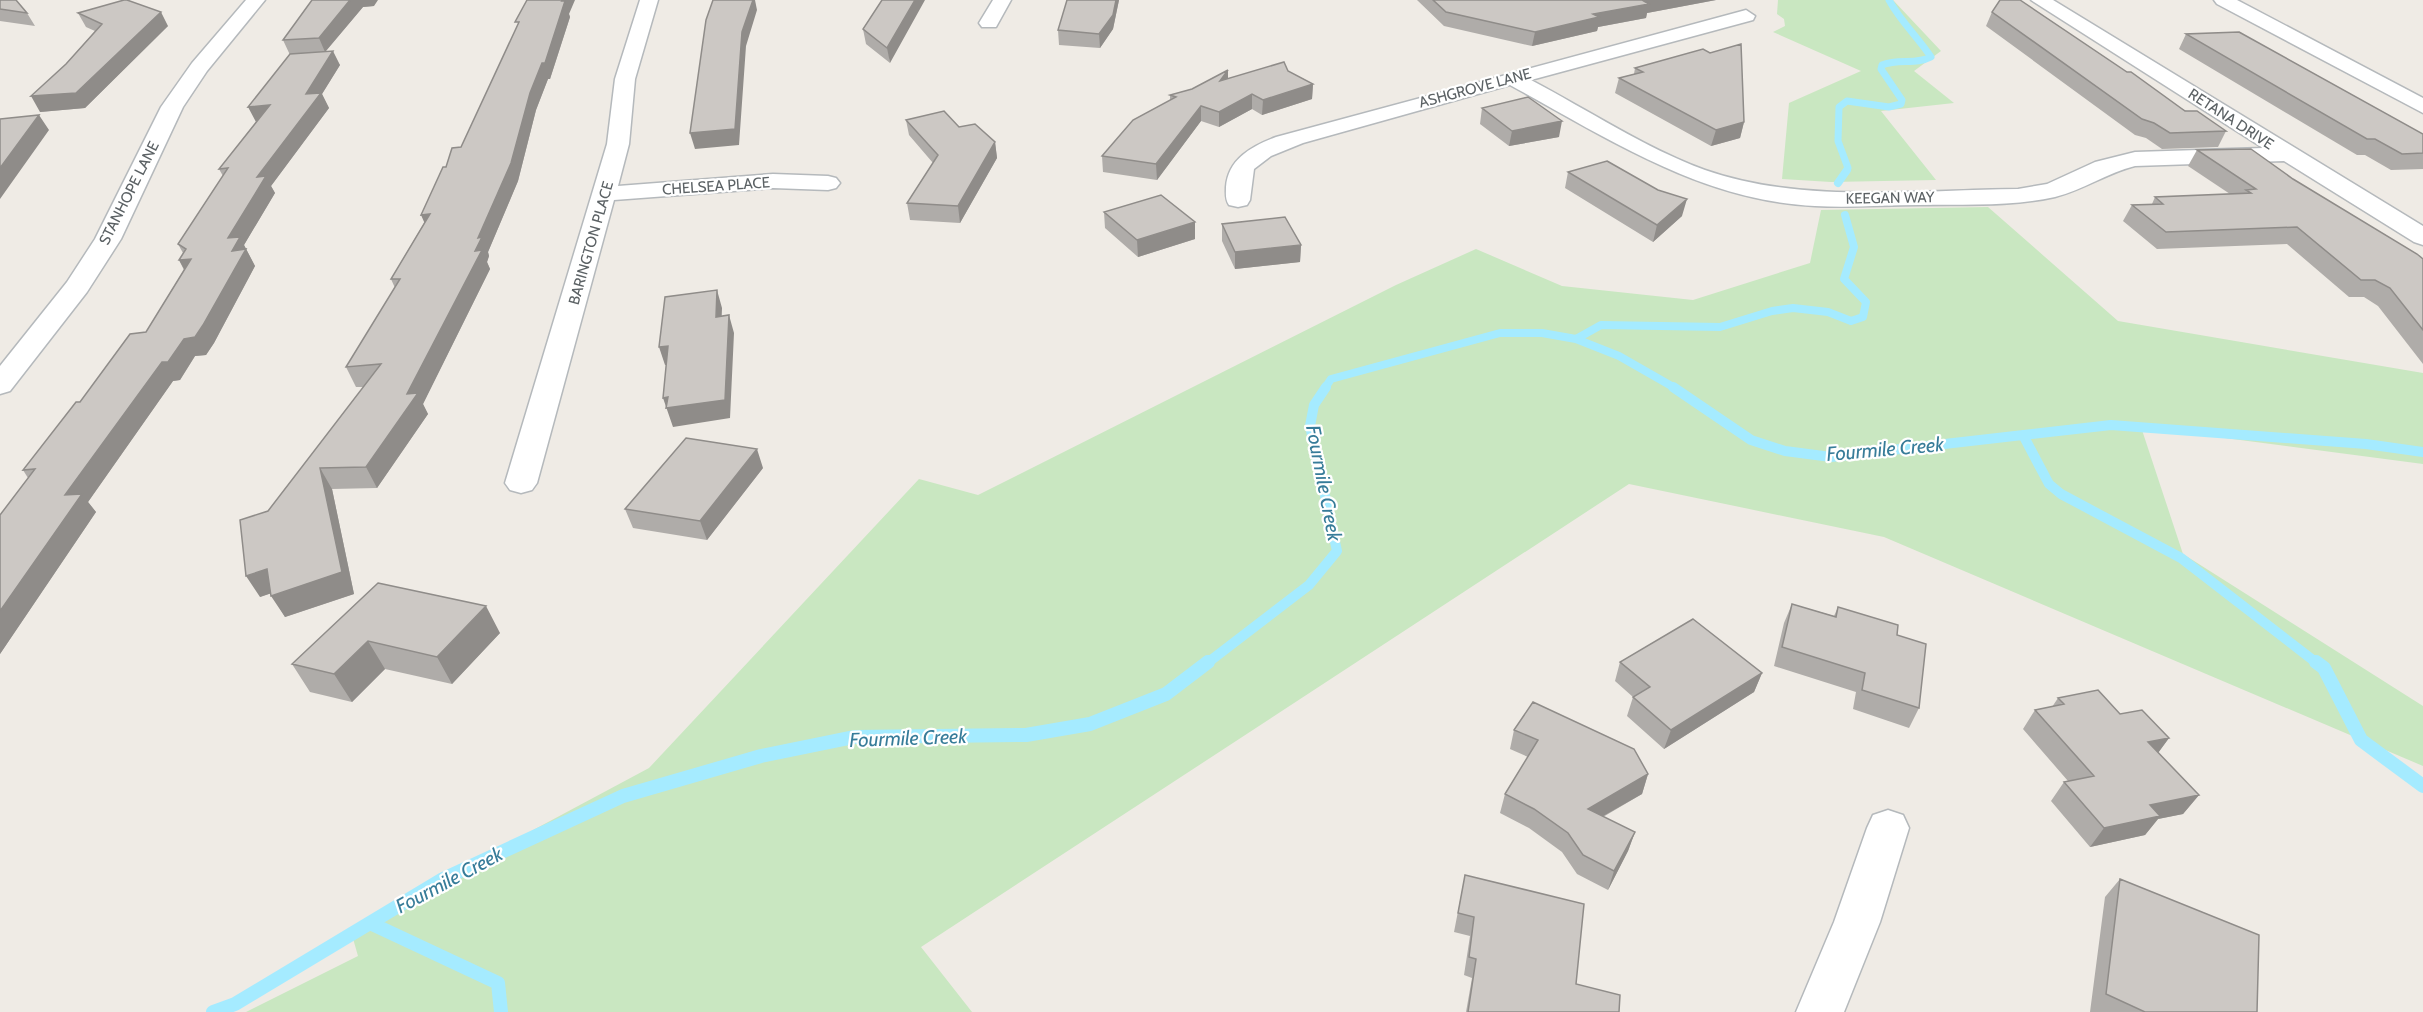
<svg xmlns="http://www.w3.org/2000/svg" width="2423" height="1012" font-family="Cabin,sans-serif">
<rect width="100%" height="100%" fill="#efebe5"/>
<path fill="#c9e7c1" d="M 1778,0 L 1893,0 L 1941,51 L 1914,71 L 1954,103 L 1881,111 L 1936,180 L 1831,182 L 1782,179 L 1789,103 L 1861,71 L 1773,32 L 1785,26 L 1784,19 L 1777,14 Z
M 1988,207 L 2118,321 L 2423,373 L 2423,464 L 2141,427 L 2183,554 L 2423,706 L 2423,766 L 1884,537 L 1629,484 L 921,947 L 972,1012 L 246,1012 L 358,956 L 350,928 L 649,768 L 919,479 L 978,495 L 1396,285 L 1476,249 L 1562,286 L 1693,300 L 1810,263 L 1821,210 Z"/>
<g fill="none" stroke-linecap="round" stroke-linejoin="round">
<path stroke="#a5ebff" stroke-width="7" d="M 1846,172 L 1848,168 L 1838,141 L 1839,107 L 1847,101 L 1889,107 L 1901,104 L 1902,100 L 1881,69 L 1882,65 C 1898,58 1916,65 1931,57 C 1917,36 1901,22 1889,0"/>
<path stroke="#a5ebff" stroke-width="8" d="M 1838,183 L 1847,170
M 1576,339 L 1601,325 L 1720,327 L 1772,311 L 1793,308 L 1828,312 L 1851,321 L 1863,317 L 1866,302 L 1844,279 L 1854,247 L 1845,215
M 1325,388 L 1331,379 L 1500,333 L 1542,333 L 1576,339 L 1619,356 L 1675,388"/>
<path stroke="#a5ebff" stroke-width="10" d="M 1673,387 L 1751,440 L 1785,451 L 1831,457 L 2111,425 L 2366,444 L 2423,452
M 2023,435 L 2049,484 L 2061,494 L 2181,558 L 2318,664
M 1206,664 L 1309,585 L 1337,551 L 1310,426 L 1314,405 L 1326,387"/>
<path stroke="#a5ebff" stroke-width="14" d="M 2316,662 L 2324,668 L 2361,740 L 2423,786
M 372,924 L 498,983 L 501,1012
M 213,1012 L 235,1004 L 443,879 L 623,796 L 761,756 L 854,737 L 1026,735 L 1090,724 L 1166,694 L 1208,662"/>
<g stroke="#b5b9bc" stroke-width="3">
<path id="minor" d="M 246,0 L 265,0 L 207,71 L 183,107 L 121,239 L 87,292 L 10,391 L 0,394 L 0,366 L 67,282 L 95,239 L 161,107 L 192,63 Z
M 640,0 L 658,0 L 635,79 L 629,144 L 618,186 L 773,174 L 828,176 L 836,178 L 840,183 L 836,188 L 828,190 L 773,188 L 614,200 L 537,483 L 532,490 L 521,493 L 510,490 L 505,483 L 607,144 L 615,79 Z
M 993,0 L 1011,0 L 996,27 L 982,27 L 979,23 Z
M 2031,0 L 2053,0 L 2423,226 L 2423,245 L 2414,242 L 2284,161 L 2135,166 C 2107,173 2083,190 2055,197 C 2011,207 1965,204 1919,205 C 1885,205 1850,208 1815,206 C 1702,201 1607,138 1510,85 L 1303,143 L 1271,156 L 1254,169 L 1250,200 L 1247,205 L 1238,207 L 1229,205 C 1225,199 1226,194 1226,187 C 1228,159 1252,146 1276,137 L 1746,10 L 1755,16 L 1753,20 L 1531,80 C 1588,110 1645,148 1705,170 C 1802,204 1917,190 2018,189 L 2047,184 L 2095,162 L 2135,152 L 2263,148 Z
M 2214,0 L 2237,0 L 2423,98 L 2423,113 L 2217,4 Z
M 1888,810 L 1903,815 L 1909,828 L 1880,922 L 1844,1012 L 1796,1012 L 1834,922 L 1867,828 L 1873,815 Z"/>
</g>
<use href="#minor" fill="#fff" fill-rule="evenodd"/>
</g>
<path fill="#afaca9" d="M 0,0 L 27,13 L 35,26 L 0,21 Z
M 312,0 L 374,6 L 363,7 L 326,51 L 340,65 L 322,94 L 329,108 L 271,186 L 275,193 L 244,245 L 255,266 L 214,343 L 206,355 L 195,356 L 180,380 L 173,381 L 88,502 L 96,512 L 0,654 L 0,515 L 28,478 L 23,470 L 80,402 L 146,332 L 184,270 L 179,260 L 183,253 L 178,244 L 223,176 L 219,169 L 256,122 L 290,55 L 283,40 Z
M 882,0 L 890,63 L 866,44 L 863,29 Z
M 1067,0 L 1119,0 L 1113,29 L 1100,48 L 1059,45 L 1058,30 Z
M 1417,0 L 1716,0 L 1647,13 L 1646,18 L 1598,27 L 1597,31 L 1532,46 L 1444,26 Z
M 1992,12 L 2226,131 L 2218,147 L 2162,149 L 2146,138 L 2135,135 L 1986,26 Z
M 78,13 L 168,26 L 85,108 L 40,112 L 66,64 L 95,31 L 86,27 Z
M 569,14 L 570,17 L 550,79 L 548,79 L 536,110 L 518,181 L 488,252 L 489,256 L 487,262 L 490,269 L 423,404 L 428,414 L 377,488 L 332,489 L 354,594 L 285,617 L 271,593 L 260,597 L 268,511 L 364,387 L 356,387 L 346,367 L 395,288 L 391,279 L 424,223 L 446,167 L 461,147 Z
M 2186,34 L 2423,134 L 2423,169 L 2391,170 L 2365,155 L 2357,155 L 2179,49 Z
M 1635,68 L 1744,122 L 1740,138 L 1711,146 L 1615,93 L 1619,78 L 1634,74 Z
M 1228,70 L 1228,79 L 1288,71 L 1313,84 L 1312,99 L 1262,115 L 1252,109 L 1219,127 L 1201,121 L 1157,180 L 1103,172 L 1102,156 L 1170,101 L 1170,95 L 1192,89 Z
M 1482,108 L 1559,137 L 1509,146 L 1480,124 Z
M 906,120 L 959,127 L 995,142 L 997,158 L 960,223 L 910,220 L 907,203 L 933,163 L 909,135 Z
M 2197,150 L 2293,179 L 2423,259 L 2423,364 L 2378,306 L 2364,297 L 2349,297 L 2287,244 L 2157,249 L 2123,221 L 2132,205 L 2152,204 L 2155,197 L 2230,194 L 2188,166 Z
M 1568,172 L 1682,216 L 1653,242 L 1565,188 Z
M 1104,212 L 1195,222 L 1195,239 L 1138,257 L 1105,228 Z
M 1222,224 L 1301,245 L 1300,262 L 1235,269 L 1222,241 Z
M 763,468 L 707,540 L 633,528 L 625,509 Z
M 378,583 L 500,633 L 452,684 L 385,669 L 352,702 L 310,692 L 292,664 Z
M 1792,604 L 1834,616 L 1838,607 L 1897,635 L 1919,708 L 1909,728 L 1853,709 L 1856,692 L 1774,666 L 1784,623 Z
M 1620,662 L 1762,673 L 1754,692 L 1664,749 L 1627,716 L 1633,697 L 1615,681 Z
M 2058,698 L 2120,714 L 2169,738 L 2158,753 L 2199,795 L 2183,814 L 2158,819 L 2145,835 L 2090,847 L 2051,801 L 2064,782 L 2068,781 L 2023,729 L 2035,710 L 2052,707 Z
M 1514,730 L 1648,774 L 1642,794 L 1603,817 L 1635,832 L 1628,851 L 1608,890 L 1577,874 L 1562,852 L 1529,828 L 1500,813 L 1505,794 L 1528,757 L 1510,749 Z
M 1465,875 L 1576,984 L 1619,1012 L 1466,1012 L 1472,978 L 1464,975 L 1470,936 L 1454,932 Z
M 2120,879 L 2257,1012 L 2090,1012 L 2105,897 Z"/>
<path fill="#8f8c89" d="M 350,0 L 378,0 L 374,6 L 363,7 L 325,52 L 319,38 Z
M 563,0 L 575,0 L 569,14 L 570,17 L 550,79 L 548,79 L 536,110 L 518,181 L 488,252 L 489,256 L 487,262 L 490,269 L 423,404 L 428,414 L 377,488 L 366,467 L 407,394 L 475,251 L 478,238 L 530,93 L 542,63 Z
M 753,0 L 755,0 L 757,10 L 746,46 L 739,145 L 695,149 L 690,133 L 742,32 Z
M 915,0 L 925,0 L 890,63 L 887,48 Z
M 1116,0 L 1119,0 L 1113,29 L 1100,48 L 1099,34 Z
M 1642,0 L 1716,0 L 1647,13 L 1646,18 L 1598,27 L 1597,31 L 1532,46 L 1535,32 L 1593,14 Z
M 161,12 L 168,26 L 85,108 L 40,112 L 31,96 Z
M 333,51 L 340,65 L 322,94 L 329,108 L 271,186 L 275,193 L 244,245 L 255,266 L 214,343 L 206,355 L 195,356 L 180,380 L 173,381 L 88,502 L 96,512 L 0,654 L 0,611 L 65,495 L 232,251 L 228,238 L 257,177 L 306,94 Z
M 1228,70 L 1228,85 L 1220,81 Z
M 1313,84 L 1312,99 L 1262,115 L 1263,100 Z
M 1252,94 L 1252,109 L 1219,127 L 1219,112 Z
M 270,105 L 256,122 L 248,107 Z
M 1201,106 L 1201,121 L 1157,180 L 1156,164 Z
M 39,115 L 49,130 L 0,199 L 0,168 Z
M 1562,121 L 1559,137 L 1509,146 L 1512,131 Z
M 1744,122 L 1740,138 L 1711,146 L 1716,130 Z
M 995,142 L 997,158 L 960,223 L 958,206 Z
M 1687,199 L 1682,216 L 1653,242 L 1657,225 Z
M 430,214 L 429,233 L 421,215 Z
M 1195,222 L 1195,239 L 1138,257 L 1137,240 Z
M 1301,245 L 1300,262 L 1235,269 L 1235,252 Z
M 191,259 L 189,278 L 179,260 Z
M 717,290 L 722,308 L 721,334 L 716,317 Z
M 729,315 L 734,333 L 730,418 L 673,427 L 663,398 Z
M 668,346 L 674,364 L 665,365 L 659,347 Z
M 757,449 L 763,468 L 707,540 L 700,521 Z
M 320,468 L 332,489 L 354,594 L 285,617 L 271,596 Z
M 267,569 L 281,590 L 260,597 L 246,576 Z
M 486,606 L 500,633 L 452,684 L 437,657 Z
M 368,641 L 385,669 L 352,702 L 334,674 Z
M 1762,673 L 1754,692 L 1664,749 L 1671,730 Z
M 2169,738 L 2155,757 L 2148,742 Z
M 1648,774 L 1642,794 L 1582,828 L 1588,809 Z
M 2199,795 L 2183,814 L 2158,819 L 2145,835 L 2090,847 L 2104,828 L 2150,805 Z
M 1635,832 L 1628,851 L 1608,890 L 1614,871 Z"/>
<path fill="#ccc8c4" stroke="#8f8c89" stroke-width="1.5" d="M 0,0 L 16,0 L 27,13 L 0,9 Z
M 124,0 L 127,0 L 161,12 L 76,93 L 31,96 L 66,64 L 102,24 L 78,13 Z
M 312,0 L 350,0 L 319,38 L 283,40 Z
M 527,0 L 563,0 L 562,1 L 565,1 L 545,63 L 542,63 L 530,93 L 511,163 L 478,238 L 482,237 L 475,251 L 482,250 L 407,394 L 418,393 L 366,467 L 320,468 L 342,572 L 271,596 L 267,569 L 246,576 L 240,520 L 268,511 L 381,364 L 346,367 L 400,279 L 391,279 L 430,214 L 421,215 L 443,167 L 446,167 L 452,148 L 461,147 L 519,22 L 515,22 Z
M 713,0 L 753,0 L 742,32 L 735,129 L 690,133 L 706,20 Z
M 882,0 L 915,0 L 887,48 L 863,29 Z
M 1067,0 L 1116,0 L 1113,15 L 1099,34 L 1058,30 Z
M 1433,0 L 1644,0 L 1642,0 L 1649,4 L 1593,14 L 1599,17 L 1535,32 L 1446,12 Z
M 2000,0 L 2020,0 L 2127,72 L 2131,72 L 2185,111 L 2197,111 L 2226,131 L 2170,133 L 2154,123 L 2142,119 L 1992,12 Z
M 2239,32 L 2423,134 L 2423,153 L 2402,154 L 2375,139 L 2367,139 L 2186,34 Z
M 1741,44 L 1744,122 L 1716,130 L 1619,78 L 1643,72 L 1635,68 L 1703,49 L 1710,53 Z
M 333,51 L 306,94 L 321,93 L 257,177 L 266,176 L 228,238 L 240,237 L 232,251 L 246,249 L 203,325 L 195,337 L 184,339 L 168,362 L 162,362 L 65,495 L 82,494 L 0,611 L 0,515 L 35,469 L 23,470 L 76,402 L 80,402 L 130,334 L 146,332 L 191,259 L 179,260 L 186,249 L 178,244 L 228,168 L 219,169 L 270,105 L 248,107 L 290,54 Z
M 1284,62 L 1288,71 L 1313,84 L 1263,100 L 1252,94 L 1219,112 L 1201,106 L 1156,164 L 1102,156 L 1133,120 L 1176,97 L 1170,95 L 1192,89 L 1228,70 L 1220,81 Z
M 1528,97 L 1562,121 L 1512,131 L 1482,108 Z
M 944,111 L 959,127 L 975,124 L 995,142 L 958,206 L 907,203 L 938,155 L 906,120 Z
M 39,115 L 0,168 L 0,119 Z
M 2251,149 L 2293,179 L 2417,254 L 2423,259 L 2423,330 L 2390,288 L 2375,280 L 2361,280 L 2297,227 L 2166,232 L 2132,205 L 2163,204 L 2155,197 L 2251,193 L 2246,190 L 2256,189 L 2197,150 Z
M 1607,161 L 1658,190 L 1687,199 L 1657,225 L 1568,172 Z
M 1161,195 L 1195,222 L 1137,240 L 1104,212 Z
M 1285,217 L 1301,245 L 1235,252 L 1222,224 Z
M 717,290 L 716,317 L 729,315 L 725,400 L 666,408 L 668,397 L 663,398 L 668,346 L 659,347 L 665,297 Z
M 686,438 L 757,449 L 700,521 L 625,509 Z
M 378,583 L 486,606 L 437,657 L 368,641 L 334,674 L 292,664 Z
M 1792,604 L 1836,617 L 1838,607 L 1898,625 L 1897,635 L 1926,644 L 1919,708 L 1862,690 L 1865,673 L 1782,647 Z
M 1693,619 L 1762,673 L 1671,730 L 1633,697 L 1650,687 L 1620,662 Z
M 2098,690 L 2120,714 L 2142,710 L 2169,738 L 2148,742 L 2199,795 L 2150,805 L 2160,816 L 2104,828 L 2064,782 L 2094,776 L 2035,710 L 2064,704 L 2058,698 Z
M 1533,702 L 1634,749 L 1648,774 L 1588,809 L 1635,832 L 1614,871 L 1583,855 L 1568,833 L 1534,809 L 1505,794 L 1538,740 L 1514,730 Z
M 1465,875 L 1584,904 L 1576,984 L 1620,995 L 1619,1012 L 1468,1012 L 1476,959 L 1469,957 L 1474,917 L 1458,913 Z
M 2120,879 L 2259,935 L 2257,1012 L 2145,1012 L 2106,994 Z"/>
<g text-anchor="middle" stroke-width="4.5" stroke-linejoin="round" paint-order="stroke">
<g font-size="15" fill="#5c6265" stroke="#fff">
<text transform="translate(1475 88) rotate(-15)" y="5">ASHGROVE LANE</text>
<text transform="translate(2231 119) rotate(33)" y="5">RETANA DRIVE</text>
<text transform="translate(716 186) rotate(-4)" y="5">CHELSEA PLACE</text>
<text transform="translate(129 193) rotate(-63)" y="5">STANHOPE LANE</text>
<text transform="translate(1890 198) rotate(-1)" y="5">KEEGAN WAY</text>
<text transform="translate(591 243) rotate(-74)" y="5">BARINGTON PLACE</text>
</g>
<g font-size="20" font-style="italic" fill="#377c99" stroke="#fff">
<text transform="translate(1885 449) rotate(-5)" y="7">Fourmile Creek</text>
<text transform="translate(1324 483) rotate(79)" y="7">Fourmile Creek</text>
<text transform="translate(908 738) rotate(-2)" y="7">Fourmile Creek</text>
<text transform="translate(449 880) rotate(-28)" y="7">Fourmile Creek</text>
</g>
</g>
</svg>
